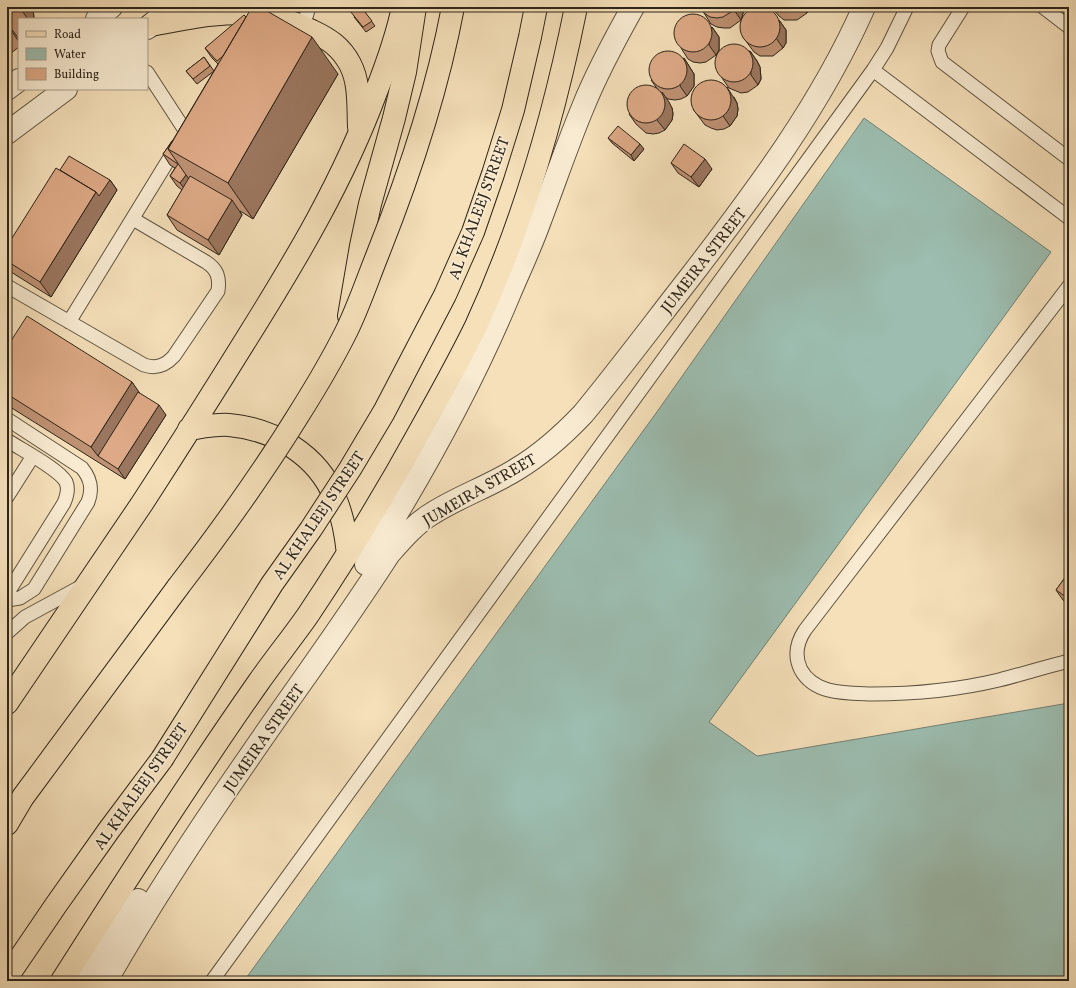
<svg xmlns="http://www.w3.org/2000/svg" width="1076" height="988" font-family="Vollkorn,serif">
<rect width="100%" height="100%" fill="#f5e0ba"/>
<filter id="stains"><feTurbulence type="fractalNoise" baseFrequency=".005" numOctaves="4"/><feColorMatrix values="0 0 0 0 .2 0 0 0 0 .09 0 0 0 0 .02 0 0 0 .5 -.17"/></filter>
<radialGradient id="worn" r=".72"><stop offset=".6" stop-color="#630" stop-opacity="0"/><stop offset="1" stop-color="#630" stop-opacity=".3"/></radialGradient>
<path fill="#9cbdb0" stroke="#708074" d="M 864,118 L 1051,252 L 709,722 L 757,756 L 1069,703 L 1069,981 L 244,981 L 659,409 Z"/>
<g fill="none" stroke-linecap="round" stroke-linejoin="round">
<g stroke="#5f5441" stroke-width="15">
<path id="service" d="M 963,7 L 939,45 L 938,51 L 942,62 L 1069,159
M 1043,7 L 1069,27
M 305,27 L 305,20 L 309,7
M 873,70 L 1069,218
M 147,72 L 186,132
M 7,286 L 144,365 C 156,369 165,366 174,356 L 218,291 C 220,277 217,269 206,262 L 133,219
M 1069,286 L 805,630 C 797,642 794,656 801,670 C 815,695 847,693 872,694 C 914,694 957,690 999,680 C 1022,674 1045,667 1069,661
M 69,322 L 177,146
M 7,419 L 82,468 C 91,479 93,489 88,502 L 34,589 L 20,598 L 7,600
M 7,440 C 20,449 59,469 66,482 C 69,489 67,496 64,503 L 7,594
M 7,497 L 33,456
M 7,633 L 25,617 L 82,586
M 212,981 L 873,70 L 887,48 L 907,7"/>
</g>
<g stroke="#5f5441" stroke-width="24">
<path id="tertiary" d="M 97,19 L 111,7
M 147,28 L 174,7
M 7,89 L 19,80
M 7,133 L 66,89
M 366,564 C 420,478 470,389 509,295 C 520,269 532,244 541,218 C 555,181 568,143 583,107 C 597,72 615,39 633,7
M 85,981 L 138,900
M 106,981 C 148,908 193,838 241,769 C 290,697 342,627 389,554 C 402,539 416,523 433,513 C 460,496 490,486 517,469 C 542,454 563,435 583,414 C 620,369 655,322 691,276 C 756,191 821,105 864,7"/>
</g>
<g stroke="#2d2519" stroke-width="24">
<path id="primary" d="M 151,25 C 208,14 257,3 312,31 C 329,39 341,47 350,64 C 360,83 358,106 359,127
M 189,429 C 202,427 216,424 229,425 C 274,429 318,455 335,498 C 343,516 346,535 348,554
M 7,703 C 52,636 98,569 143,502 C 178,448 213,393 247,338 C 297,258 343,181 376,92 C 387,64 397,36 403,7
M 62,981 C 126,880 190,780 258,683 C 274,660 292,638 308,615 C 348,555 386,493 421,429 C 440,395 459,361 476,326 C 523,224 554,117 576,7"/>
</g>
<g stroke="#2d2519" stroke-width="24">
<path id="trunk" d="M 349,316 L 361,246 L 370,204 L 394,118 L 405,72 L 415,7
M 7,824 L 23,797 L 178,587
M 7,977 L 56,905 L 109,830 L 162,759"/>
</g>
<use href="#service" stroke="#f8ebd2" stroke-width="13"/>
<use href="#tertiary" stroke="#f8ebd2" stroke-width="22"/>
<use href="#primary" stroke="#f5e0ba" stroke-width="22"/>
<use href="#trunk" stroke="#f5e0ba" stroke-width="22"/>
<g stroke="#2d2519" stroke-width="24" stroke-linecap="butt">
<path id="trunk-bridge" d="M 178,587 C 221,531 262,474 299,414 C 316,387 332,360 346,332 C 358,308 367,281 377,256 C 409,176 437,92 453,7
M 162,759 L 272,584 L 311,529 L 350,469 L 384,412 L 445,295 L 473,232 L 493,174 L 513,110 L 530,37 L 536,7"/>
</g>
<use href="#trunk-bridge" stroke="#f5e0ba" stroke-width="22"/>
</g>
<path fill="#be9173" stroke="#2d2519" d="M 7,7 L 33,7 L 34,19 L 19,19 L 19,47 L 7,56 Z
M 68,7 L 76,7 L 71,11 Z
M 361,7 L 375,26 L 366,32 L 354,17 Z
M 745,7 L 741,20 L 730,28 L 724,28 L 717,27 L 711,24 L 704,13 Z
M 771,7 L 809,7 L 807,13 L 797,20 L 784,20 L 779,16 Z
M 246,17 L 338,74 L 253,219 L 240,211 L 242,215 L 219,255 L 177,230 L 167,215 L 182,190 L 177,186 L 170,176 L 175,168 L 170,165 L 163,154 L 173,140 L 218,64 L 212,58 L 205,48 Z
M 779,20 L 786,30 L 786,43 L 783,48 L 773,56 L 760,56 L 754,52 L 743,37 Z
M 712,27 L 719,37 L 719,50 L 717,53 L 750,51 L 757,61 L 760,67 L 761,79 L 758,85 L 748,92 L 741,93 L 729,88 L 722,78 L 716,55 L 706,62 L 700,63 L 693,62 L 688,59 L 681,48 Z
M 204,57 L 214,71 L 197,84 L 186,71 Z
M 684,58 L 694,74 L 694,86 L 687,96 L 681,99 L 675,100 L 668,99 L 665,97 L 672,108 L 673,114 L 672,120 L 665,130 L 659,133 L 653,134 L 646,133 L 636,124 L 629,114 L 658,90 L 651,80 Z
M 734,97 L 737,103 L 738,109 L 737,116 L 730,126 L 724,129 L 717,130 L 711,128 L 705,125 L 693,109 Z
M 608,138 L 644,149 L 634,161 L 612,143 Z
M 671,163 L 712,169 L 699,187 L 678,173 Z
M 60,170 L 110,180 L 117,190 L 51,297 L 11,272 L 7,267 L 7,246 Z
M 7,347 L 132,382 L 138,392 L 166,415 L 125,479 L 7,405 Z
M 1069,572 L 1069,604 L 1063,600 L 1056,590 Z"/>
<path fill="#9b765e" stroke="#2d2519" d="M 19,7 L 33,7 L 34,19 L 28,19 Z
M 735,7 L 745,7 L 741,20 L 734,10 Z
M 803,7 L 809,7 L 807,13 Z
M 779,20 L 786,30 L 786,43 L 783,48 L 776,38 Z
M 7,23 L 19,39 L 19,42 L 7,24 Z
M 712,27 L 719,37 L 719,50 L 716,55 L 709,45 Z
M 312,37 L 338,74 L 253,219 L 228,183 Z
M 750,51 L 757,61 L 760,67 L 761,79 L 758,85 L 751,75 Z
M 684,58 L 694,74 L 694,86 L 687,96 L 680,86 Z
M 727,87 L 737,103 L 738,109 L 737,116 L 730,126 L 723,116 Z
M 662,92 L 669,102 L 672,108 L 673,114 L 672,120 L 665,130 L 657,120 Z
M 640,144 L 644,149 L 634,161 L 631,155 Z
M 705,159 L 712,169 L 699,187 L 691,177 Z
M 186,175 L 193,185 L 188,193 L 180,183 Z
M 110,180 L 117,190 L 51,297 L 40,282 L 96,192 Z
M 232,200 L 242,215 L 219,255 L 208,240 Z
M 132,382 L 146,402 L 98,456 L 91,447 Z
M 159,405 L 166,415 L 125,479 L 118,469 Z"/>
<path fill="#dda986" stroke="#2d2519" d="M 252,7 L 260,7 L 312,37 L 228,183 L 168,149 Z
M 357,7 L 361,7 L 372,21 L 363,27 L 350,11 Z
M 700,7 L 735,7 L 734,10 L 723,17 L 717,18 L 710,17 L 704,13 Z
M 773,7 L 794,7 L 790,10 L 777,10 Z
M740 27a20 20 0 1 1 40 0a20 20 0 1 1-40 0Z
M674 33a19 19 0 1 1 38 0a19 19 0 1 1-38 0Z
M 244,15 L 246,17 L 223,56 L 217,61 L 205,48 Z
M715 63a19 19 0 1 1 38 0a19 19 0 1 1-38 0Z
M649 70a19 19 0 1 1 38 0a19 19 0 1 1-38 0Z
M 204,57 L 210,66 L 193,79 L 186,71 Z
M691 100a20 20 0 1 1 40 0a20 20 0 1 1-40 0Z
M627 104a19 19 0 1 1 38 0a19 19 0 1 1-38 0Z
M 618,126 L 640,144 L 631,155 L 608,138 Z
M 173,140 L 168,149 L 186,175 L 180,183 L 170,176 L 178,164 L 163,154 Z
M 684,144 L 705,159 L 691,177 L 671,163 Z
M 69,156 L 110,180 L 99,196 L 96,192 L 60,170 Z
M 56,168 L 96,192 L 40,282 L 7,261 L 7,246 Z
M 190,176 L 232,200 L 208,240 L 167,215 Z
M 27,316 L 132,382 L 91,447 L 7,394 L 7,347 Z
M 138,392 L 159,405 L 118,469 L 98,456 Z
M 1069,572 L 1069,599 L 1056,590 Z"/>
<g text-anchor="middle" stroke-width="3.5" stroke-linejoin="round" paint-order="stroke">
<g font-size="16" fill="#2d2519" stroke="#f8ebd2">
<text transform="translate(478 208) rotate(-70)" y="6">AL KHALEEJ STREET</text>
<text transform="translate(703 260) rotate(-52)" y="6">JUMEIRA STREET</text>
<text transform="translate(479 489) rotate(-30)" y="6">JUMEIRA STREET</text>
<text transform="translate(318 515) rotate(-56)" y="6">AL KHALEEJ STREET</text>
<text transform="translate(263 738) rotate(-55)" y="6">JUMEIRA STREET</text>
<text transform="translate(140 786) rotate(-55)" y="6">AL KHALEEJ STREET</text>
</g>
</g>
<rect width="1076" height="988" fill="none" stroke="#f5e0ba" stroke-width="24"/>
<rect x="8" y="8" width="1060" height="972" fill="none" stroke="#2d2519" stroke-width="2"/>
<rect x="12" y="12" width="1052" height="964" fill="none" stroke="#2d2519"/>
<rect x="18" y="18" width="130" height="72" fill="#f8ebd2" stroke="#a79c88"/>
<rect x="26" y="31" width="20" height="6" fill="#f5e0ba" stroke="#a79c88"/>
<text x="54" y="38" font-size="12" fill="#2d2519">Road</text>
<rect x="26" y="48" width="20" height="12" fill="#9cbdb0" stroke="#a79c88"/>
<text x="54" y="58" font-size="12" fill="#2d2519">Water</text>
<rect x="26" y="68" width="20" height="12" fill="#dda986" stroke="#a79c88"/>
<text x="54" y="78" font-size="12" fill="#2d2519">Building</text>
<rect width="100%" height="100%" filter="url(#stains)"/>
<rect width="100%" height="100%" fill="url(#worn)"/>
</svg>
